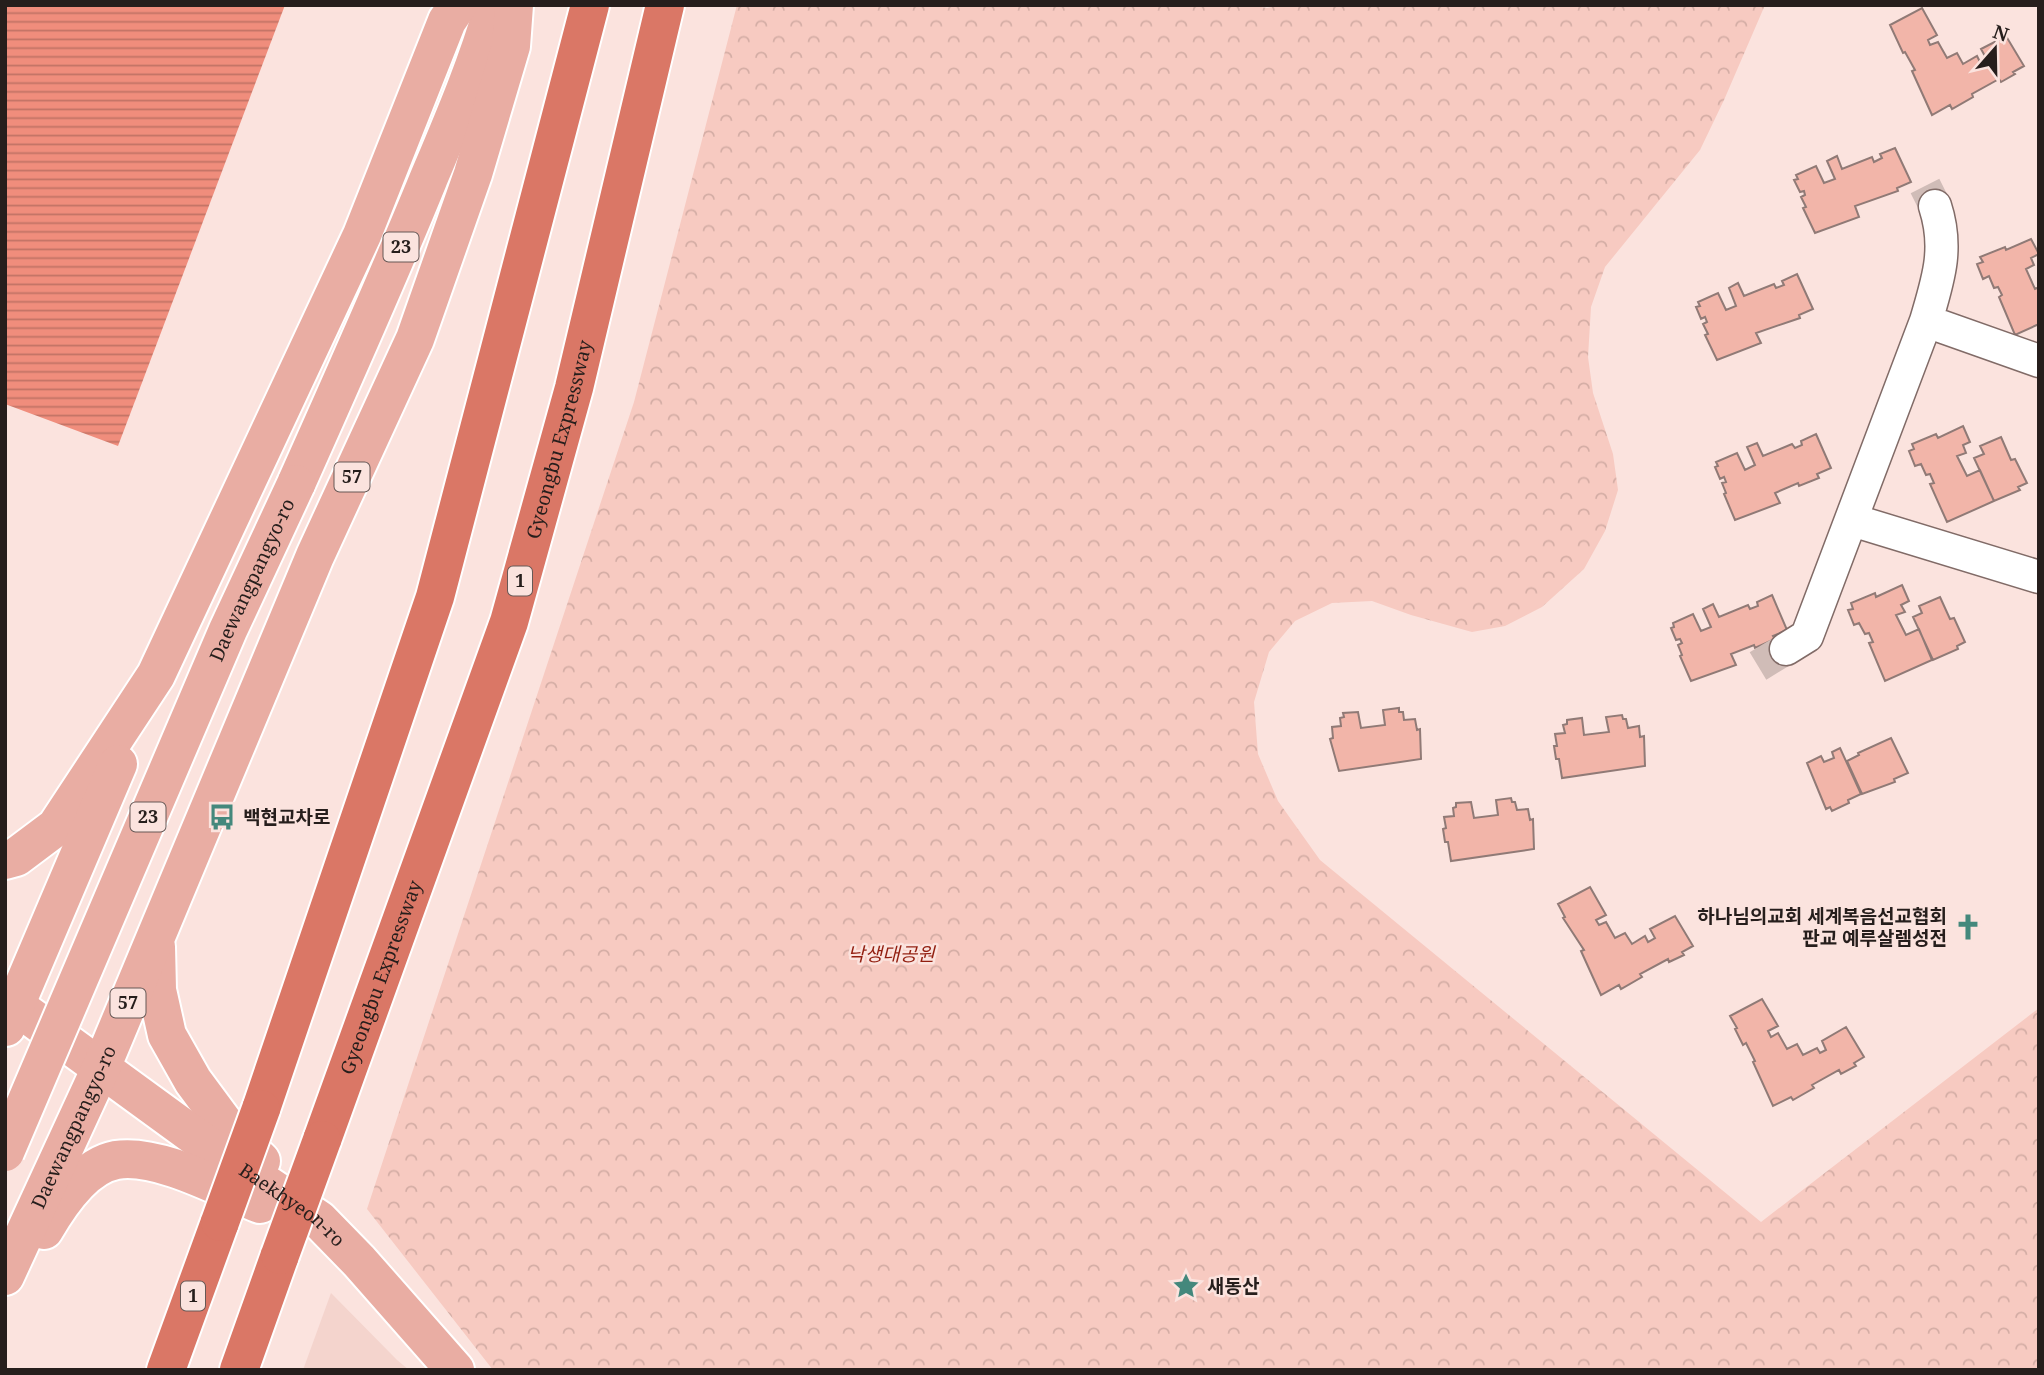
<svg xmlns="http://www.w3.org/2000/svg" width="2044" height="1375" font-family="'Noto Serif','Noto Sans KR',serif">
<defs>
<pattern id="forest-crowns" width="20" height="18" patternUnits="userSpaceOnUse" patternTransform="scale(1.75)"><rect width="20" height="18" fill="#f7cac1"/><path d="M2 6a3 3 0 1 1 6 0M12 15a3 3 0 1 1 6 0" fill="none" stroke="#d4ada5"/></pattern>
<pattern id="water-rules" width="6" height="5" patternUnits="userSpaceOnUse" patternTransform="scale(1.75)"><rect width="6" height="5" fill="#f08d7c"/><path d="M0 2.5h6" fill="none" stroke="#c27365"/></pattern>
</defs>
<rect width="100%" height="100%" fill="#fbe3de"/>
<path fill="#f4d4cd" d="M 331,1293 L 397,1360 L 409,1370 L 303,1370 Z"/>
<path fill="url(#forest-crowns)" d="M 737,5 L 1251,5 L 1267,8 L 1282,5 L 1765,5 L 1724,100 L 1700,150 L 1605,267 L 1591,307 L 1588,357 L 1593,393 L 1613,454 L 1618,490 L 1605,531 L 1584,569 L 1542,607 L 1505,626 L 1472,632 L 1411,615 L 1372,601 L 1332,603 L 1295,621 L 1269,652 L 1254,702 L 1258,754 L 1278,801 L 1320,860 L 1761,1222 L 2039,1008 L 2039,1370 L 493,1370 L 367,1209 L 634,402 Z"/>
<path fill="url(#water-rules)" d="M 5,5 L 285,5 L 118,446 L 5,404 Z"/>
<path fill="#f2b5a9" stroke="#907a76" stroke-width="2" d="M 1922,8 L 1937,35 L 1928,40 L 1930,45 L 1938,42 L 1947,58 L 1957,53 L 1963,64 L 1977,56 L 1980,62 L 1986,58 L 1981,49 L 2006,36 L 2024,66 L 2013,72 L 2015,74 L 2001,82 L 1999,79 L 1972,94 L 1973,97 L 1952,109 L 1950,105 L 1932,115 L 1912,71 L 1915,70 L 1905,52 L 1903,53 L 1890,25 Z
M 1895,148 L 1911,182 L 1897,188 L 1898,191 L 1855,206 L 1859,217 L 1815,233 L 1803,208 L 1806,207 L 1801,197 L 1805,195 L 1804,191 L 1800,192 L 1794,180 L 1798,179 L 1796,175 L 1816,166 L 1824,183 L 1835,179 L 1827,161 L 1837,156 L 1842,169 L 1872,157 L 1874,162 L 1882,158 L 1880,154 Z
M 2031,239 L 2039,254 L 2031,258 L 2034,265 L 2026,269 L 2035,289 L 2039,287 L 2039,324 L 2015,335 L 1999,297 L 2002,295 L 1998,287 L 1994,288 L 1989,276 L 1983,279 L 1977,264 L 1983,262 L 1980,257 L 2005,247 L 2006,250 Z
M 1797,274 L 1813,309 L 1799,315 L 1800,318 L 1756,333 L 1761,343 L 1717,360 L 1705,335 L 1708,334 L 1703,324 L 1707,322 L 1705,317 L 1701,319 L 1696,307 L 1700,306 L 1698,302 L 1718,293 L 1726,310 L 1736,306 L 1729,288 L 1738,283 L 1744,296 L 1774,284 L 1776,288 L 1784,285 L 1782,281 Z
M 1963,426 L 1970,442 L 1963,445 L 1966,453 L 1957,456 L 1967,476 L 1980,470 L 1994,501 L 1947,522 L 1930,484 L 1934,483 L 1930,474 L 1926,475 L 1921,464 L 1915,466 L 1909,451 L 1914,449 L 1912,444 L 1936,434 L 1938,438 Z
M 1816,434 L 1831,468 L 1817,474 L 1819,478 L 1799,486 L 1798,483 L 1775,493 L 1780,503 L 1735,520 L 1724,494 L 1726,493 L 1722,483 L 1726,482 L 1724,477 L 1720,479 L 1715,467 L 1718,466 L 1716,462 L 1737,453 L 1745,470 L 1755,465 L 1747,447 L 1757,443 L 1763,456 L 1792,444 L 1795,448 L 1802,445 L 1801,441 Z
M 2001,437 L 2011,460 L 2015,459 L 2027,483 L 2018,487 L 2020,490 L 1994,501 L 1974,458 L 1984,454 L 1980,446 Z
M 1902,585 L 1909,601 L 1901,605 L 1905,612 L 1896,615 L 1906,635 L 1919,629 L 1932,660 L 1885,681 L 1869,643 L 1873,642 L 1869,633 L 1865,634 L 1859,623 L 1854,625 L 1848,610 L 1853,609 L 1851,603 L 1875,593 L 1876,597 Z
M 1772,595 L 1787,630 L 1773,636 L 1775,639 L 1755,648 L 1754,645 L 1731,654 L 1736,665 L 1691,681 L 1680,656 L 1682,655 L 1678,645 L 1682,643 L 1680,639 L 1676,640 L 1671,628 L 1674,627 L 1673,623 L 1693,614 L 1701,631 L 1711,627 L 1703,609 L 1713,604 L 1719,617 L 1748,605 L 1750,609 L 1758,606 L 1757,602 Z
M 1940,597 L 1950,619 L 1954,618 L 1965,642 L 1957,646 L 1958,649 L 1933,660 L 1913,617 L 1922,613 L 1919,606 Z
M 1399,708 L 1399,712 L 1403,712 L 1404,720 L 1415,719 L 1417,730 L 1420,729 L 1421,759 L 1339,771 L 1330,739 L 1333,738 L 1332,727 L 1341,726 L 1340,718 L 1344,717 L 1343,713 L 1358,712 L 1361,728 L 1385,725 L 1383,710 Z
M 1622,715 L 1623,719 L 1626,719 L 1628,728 L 1639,726 L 1640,737 L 1644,736 L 1645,766 L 1562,778 L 1559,759 L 1556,759 L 1554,746 L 1557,746 L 1555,734 L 1565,733 L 1563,725 L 1567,724 L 1567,720 L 1582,718 L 1584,735 L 1609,732 L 1606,717 Z
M 1891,738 L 1908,773 L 1894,779 L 1895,782 L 1862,794 L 1847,761 L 1859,755 L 1858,753 Z
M 1840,748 L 1861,794 L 1848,800 L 1849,803 L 1832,811 L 1830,807 L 1826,809 L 1807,763 L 1821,756 L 1824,762 L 1834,758 L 1832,752 Z
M 1511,798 L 1512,802 L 1515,802 L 1517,810 L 1528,809 L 1530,820 L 1533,819 L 1534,849 L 1451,861 L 1448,842 L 1445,842 L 1443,829 L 1446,828 L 1444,817 L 1454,816 L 1453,808 L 1456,807 L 1456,803 L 1471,802 L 1474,818 L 1498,815 L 1496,800 Z
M 1590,887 L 1606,915 L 1596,920 L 1599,925 L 1606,922 L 1615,938 L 1625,933 L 1632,944 L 1645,936 L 1648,942 L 1655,938 L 1650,929 L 1675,916 L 1693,946 L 1682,952 L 1684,955 L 1669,962 L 1668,959 L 1640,974 L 1642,977 L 1621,989 L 1619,985 L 1601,995 L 1581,951 L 1584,950 L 1563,918 L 1565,917 L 1558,904 Z
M 1762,999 L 1778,1026 L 1768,1031 L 1771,1037 L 1778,1033 L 1787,1049 L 1797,1044 L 1803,1055 L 1817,1048 L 1820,1053 L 1826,1050 L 1822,1041 L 1846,1027 L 1864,1057 L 1854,1063 L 1856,1066 L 1841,1074 L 1839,1070 L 1812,1085 L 1814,1088 L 1793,1100 L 1791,1097 L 1773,1106 L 1753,1062 L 1755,1061 L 1746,1043 L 1743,1045 L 1735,1029 L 1737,1028 L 1730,1016 Z"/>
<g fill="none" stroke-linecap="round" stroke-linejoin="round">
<path stroke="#d0bcb7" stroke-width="32" stroke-dasharray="32 16" stroke-linecap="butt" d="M 1925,186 L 1935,206
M 1758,666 L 1786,649"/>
<g stroke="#816b67" stroke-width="35">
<path id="minor" d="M 1935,206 C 1949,249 1938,280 1926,321 L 2039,361
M 1852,520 L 2039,577
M 1786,649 L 1807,636 L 1926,321"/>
</g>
<g stroke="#fff" stroke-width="42">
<g id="major">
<path d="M 296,484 C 341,383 386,283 428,180 C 452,123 477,65 494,5"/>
<path d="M 5,860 L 16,857 L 56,827 L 156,675 L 362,235 L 447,21 L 458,5"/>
<path d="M 156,947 L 157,990 L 167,1035 L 193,1081 L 227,1127 L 261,1161"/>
<path id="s1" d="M 5,998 L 193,1135 L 319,1220 L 359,1261 L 455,1370"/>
<path d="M 6,1027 L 118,764"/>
<path d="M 44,1230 C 59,1204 84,1166 116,1160 C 158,1153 221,1188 260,1204"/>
<path id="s2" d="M 5,1276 L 101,1068 L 315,556 L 415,339 L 473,174 L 511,46 L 514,5"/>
</g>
</g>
<g stroke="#fff" stroke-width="42">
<g id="highway">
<path d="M 261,1109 L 435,597 L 590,5"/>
<path id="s3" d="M 322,1140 L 509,622 L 574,388 L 665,5"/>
<path d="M 166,1370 L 220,1222"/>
<path d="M 239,1370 L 280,1255"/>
</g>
</g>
<use href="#minor" stroke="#fff" stroke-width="32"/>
<use href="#major" stroke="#e9ada3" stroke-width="38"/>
<use href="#highway" stroke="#da7766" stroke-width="38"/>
<g stroke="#fff" stroke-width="42" stroke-linecap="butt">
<g id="major-bridge">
<path id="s4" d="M 5,1152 L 228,630 L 296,484"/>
</g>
</g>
<g stroke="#fff" stroke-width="42" stroke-linecap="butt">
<path id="highway-bridge" d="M 220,1222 L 261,1109
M 280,1255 L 322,1140"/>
</g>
<use href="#major-bridge" stroke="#e9ada3" stroke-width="38"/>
<use href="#highway-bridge" stroke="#da7766" stroke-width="38"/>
</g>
<defs>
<g id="bus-bare" transform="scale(2.1)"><path d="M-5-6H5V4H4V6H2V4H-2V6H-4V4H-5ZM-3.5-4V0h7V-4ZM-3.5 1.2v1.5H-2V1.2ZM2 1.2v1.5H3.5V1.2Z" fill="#44887c" stroke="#fbe3de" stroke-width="2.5" paint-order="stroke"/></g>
<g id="church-bare" transform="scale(2.1)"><path d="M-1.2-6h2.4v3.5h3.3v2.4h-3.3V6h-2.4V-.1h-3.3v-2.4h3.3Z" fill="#44887c" stroke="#fbe3de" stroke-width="2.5" paint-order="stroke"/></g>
<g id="sight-bare" transform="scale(2.1)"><path d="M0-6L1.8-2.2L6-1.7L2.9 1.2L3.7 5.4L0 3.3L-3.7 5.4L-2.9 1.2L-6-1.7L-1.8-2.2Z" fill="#44887c" stroke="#fbe3de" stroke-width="2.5" paint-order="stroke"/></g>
</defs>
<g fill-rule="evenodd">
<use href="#bus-bare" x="222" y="817"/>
<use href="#church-bare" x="1968" y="927"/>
<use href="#sight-bare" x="1186" y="1286"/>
</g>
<g text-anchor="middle" stroke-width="5" stroke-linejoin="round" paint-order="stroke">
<g fill="#fbe3de" stroke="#665956" stroke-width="2">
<rect x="383.5" y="232.5" width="35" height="29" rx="5"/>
<rect x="334.5" y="462.5" width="35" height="29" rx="5"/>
<rect x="508" y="566.5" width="24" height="29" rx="5"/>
<rect x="130.5" y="802.5" width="35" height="29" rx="5"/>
<rect x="110.5" y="988.5" width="35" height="29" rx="5"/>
<rect x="181" y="1281.5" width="24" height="29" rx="5"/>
</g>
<g font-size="18" font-weight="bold" fill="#261e1c">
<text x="401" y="253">23</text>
<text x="352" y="483">57</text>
<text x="520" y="587">1</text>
<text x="148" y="823">23</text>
<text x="128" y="1009">57</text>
<text x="193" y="1302">1</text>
</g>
<g font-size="19" fill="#261e1c" stroke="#fbe3de">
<text dy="7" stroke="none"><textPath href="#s3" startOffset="740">Gyeongbu Expressway</textPath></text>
<text dy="7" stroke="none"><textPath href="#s4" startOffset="623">Daewangpangyo-ro</textPath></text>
<text dy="7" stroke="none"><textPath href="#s3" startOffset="173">Gyeongbu Expressway</textPath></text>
<text dy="7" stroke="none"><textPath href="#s2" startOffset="164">Daewangpangyo-ro</textPath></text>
<text dy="7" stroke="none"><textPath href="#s1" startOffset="354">Baekhyeon-ro</textPath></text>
</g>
<g font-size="19" font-weight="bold" fill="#261e1c" stroke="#fbe3de" text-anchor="start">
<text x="243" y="824">백현교차로</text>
<text x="1947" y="923" text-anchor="end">하나님의교회 세계복음선교협회<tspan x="1947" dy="22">판교 예루살렘성전</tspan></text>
<text x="1207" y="1293">새동산</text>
</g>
<g font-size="19" font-style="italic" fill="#921e0f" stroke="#fbe3de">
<text x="891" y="961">낙생대공원</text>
</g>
</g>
<rect width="2044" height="1375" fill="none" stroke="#261e1c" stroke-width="14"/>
<g transform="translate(1995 49) rotate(20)" stroke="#fbe3de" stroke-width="5" paint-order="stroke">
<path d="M0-5L12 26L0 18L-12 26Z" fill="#261e1c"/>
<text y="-10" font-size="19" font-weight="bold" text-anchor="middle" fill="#261e1c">N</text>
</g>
</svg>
